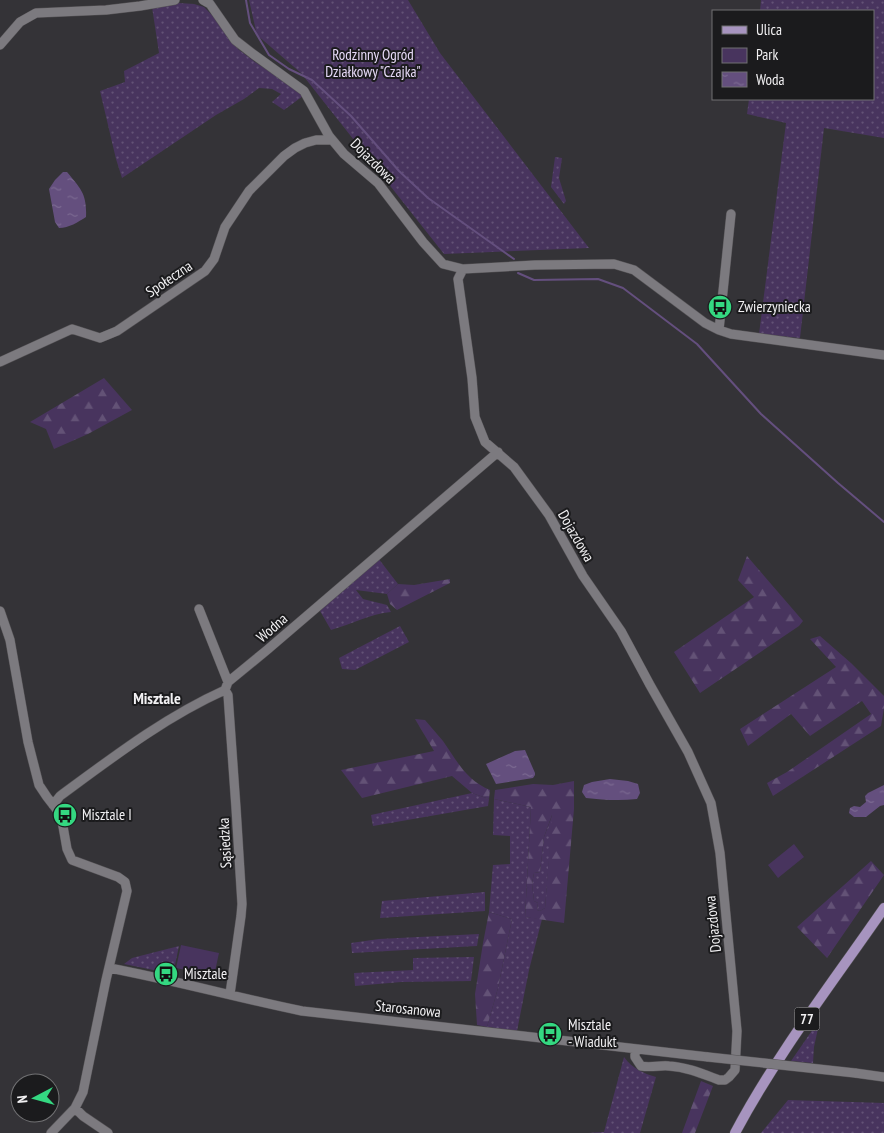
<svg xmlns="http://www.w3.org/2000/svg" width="884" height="1133" font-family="'PT Sans Narrow',sans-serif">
<defs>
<pattern id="green-dots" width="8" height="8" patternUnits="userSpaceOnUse" patternTransform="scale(1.25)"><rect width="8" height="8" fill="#48345e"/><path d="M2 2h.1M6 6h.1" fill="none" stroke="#635276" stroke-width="1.8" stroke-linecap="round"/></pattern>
<pattern id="forest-firs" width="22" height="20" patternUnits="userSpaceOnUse" patternTransform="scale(1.25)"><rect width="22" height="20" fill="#48345e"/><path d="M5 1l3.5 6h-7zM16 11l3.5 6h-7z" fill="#635276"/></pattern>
<pattern id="water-ripples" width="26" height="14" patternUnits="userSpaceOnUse" patternTransform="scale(1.25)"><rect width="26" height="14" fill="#644f7e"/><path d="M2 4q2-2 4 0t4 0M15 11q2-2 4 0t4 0" fill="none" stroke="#7b6991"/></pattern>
</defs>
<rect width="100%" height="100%" fill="#343337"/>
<path fill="url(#green-dots)" d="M 249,0 L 408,0 L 440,53 L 589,248 L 444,254 L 301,73 L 257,35 Z
M 761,0 L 884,0 L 884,138 L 824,128 L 800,338 L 759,334 L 786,123 L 747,114 L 749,99 L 873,99 L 873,11 L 760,11 Z
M 179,3 L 194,4 L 204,7 L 213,16 L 238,49 L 255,62 L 292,86 L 303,96 L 284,110 L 272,102 L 281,94 L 272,89 L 259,88 L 244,99 L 216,115 L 122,178 L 116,159 L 100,91 L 125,82 L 124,71 L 159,53 L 152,7 Z
M 555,157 L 562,158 L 559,178 L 566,201 L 564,204 L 551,187 Z
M 378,558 L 398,584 L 387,594 L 356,590 L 363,599 L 387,605 L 391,612 C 370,614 352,624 331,630 L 320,611 Z
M 400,626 L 409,642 L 355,670 L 342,669 L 339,658 Z
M 472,793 L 489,799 L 488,806 L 373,826 L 371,815 Z
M 494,799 L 531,807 L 525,917 L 542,919 L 529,970 L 517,1031 L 487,1027 L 498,988 L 512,919 L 489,912 L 493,865 L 510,864 L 510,836 L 493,835 Z
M 553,813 L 545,908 L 540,911 L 537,910 L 538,903 L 534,901 L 532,884 L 534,873 L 540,872 L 544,837 Z
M 485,892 L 485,911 L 380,918 L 382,901 Z
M 479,934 L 477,946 L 352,953 L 351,943 L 379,939 Z
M 179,946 L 173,974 L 124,964 L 132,958 Z
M 474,957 L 471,981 L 401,982 L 355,986 L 354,973 L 413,970 L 413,958 Z
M 820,1019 L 814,1047 L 813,1063 L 791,1061 Z
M 624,1057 C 633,1069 643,1073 656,1077 L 640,1133 L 588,1133 L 604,1132 Z
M 788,1100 L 884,1103 L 884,1133 L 761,1133 Z"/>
<path fill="url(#forest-firs)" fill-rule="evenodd" d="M 104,378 L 132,410 L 88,434 L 54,449 L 46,429 L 30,422 Z
M 747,556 L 803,621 L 799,626 L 700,693 L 674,652 L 754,597 L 738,580 Z
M 450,579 L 450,583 L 397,610 L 390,604 L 387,594 L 398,584 L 414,585 Z
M 820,636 L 851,663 L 884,696 L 884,708 L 881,726 L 773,796 L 767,783 L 787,772 L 871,714 L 862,701 L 810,736 L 791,714 L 748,746 L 740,729 L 836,667 L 810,639 Z
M 415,719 L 425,720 C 431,727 437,734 443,741 C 457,761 466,780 490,790 L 489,799 L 472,793 L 452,776 L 362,798 L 341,770 L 434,751 Z
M 574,781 L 574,809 L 564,923 L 525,917 L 531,807 L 494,799 L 495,790 L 533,784 L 553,785 ZM 552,815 L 545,908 L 540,911 L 537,910 L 538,903 L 534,901 L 532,884 L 534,873 L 540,872 L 544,837 Z
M 871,861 L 884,875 L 827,958 L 797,927 Z
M 489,912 L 512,919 L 498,988 L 487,1027 L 477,1025 L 475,994 L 483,943 Z
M 701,1081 L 713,1086 L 695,1133 L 682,1133 Z"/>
<path fill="#48345e" d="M 794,844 L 804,857 L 778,878 L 768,865 Z
M 181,945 L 219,953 L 214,976 L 176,968 Z"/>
<path fill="url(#water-ripples)" d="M 63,172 L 67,172 C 81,189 87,194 86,217 C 78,222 69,228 59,228 L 55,222 L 49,189 L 55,180 Z
M 525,750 L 535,773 L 535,775 L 533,778 L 496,784 L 486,764 L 515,751 Z
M 610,779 L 628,781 L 638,784 L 640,793 L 637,799 C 620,801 603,800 586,798 L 582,792 L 584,785 L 592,782 Z
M 884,785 L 884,805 L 880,806 L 866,817 L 854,817 L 849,813 L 850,808 L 854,806 L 860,807 L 866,802 L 865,796 L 868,793 Z"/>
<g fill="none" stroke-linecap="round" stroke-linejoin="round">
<path stroke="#644f7e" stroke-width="2" d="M 246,0 L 250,23 L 269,55 L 289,69 L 312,80 L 351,116 L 399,171 L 428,198 L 514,259
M 518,273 L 534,280 L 598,279 L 623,288 L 697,344 L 761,414 L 838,483 L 884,522"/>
<g stroke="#545255" stroke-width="10">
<path id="minor" d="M 203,0 L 210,4 L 235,40 L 253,54 L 304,91 L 329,136 L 344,154 L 378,183 L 423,242 L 443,264 L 463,269 L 458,279 L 472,378 L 475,417 L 485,442 L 514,467 L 549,515 L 583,576 L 621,631 L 650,685 L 688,752 L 711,803 L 720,853 L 737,1031 L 735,1070 L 729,1077 L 725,1080 L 719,1080 C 703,1074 687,1067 669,1066 C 660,1065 651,1068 641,1066 L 635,1057 L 635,1049
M 0,45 L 20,22 L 36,13 L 106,10 L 140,6 L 175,0
M 463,269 L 535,265 L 614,264 L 634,270 L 705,323 L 719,330 L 731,334 L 753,337 L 884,355
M 719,330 L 731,214
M 0,362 L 72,329 L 100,338 L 117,331 L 205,271 L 214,259 L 225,227 L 249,191 L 284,156 L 295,148 L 305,143 L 316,140 L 332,140
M 199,609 L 228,682
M 0,611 L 10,640 L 28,742 L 39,785 L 47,797 L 61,815 L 67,849 L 72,860 L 118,877 L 125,882 L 127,891 L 106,980 L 83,1092 L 75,1108 L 51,1133
M 225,690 L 228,695 L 236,808 L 242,904 L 241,916 L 230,994
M 53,805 L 60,796 C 113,757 165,717 225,690 L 228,682 L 267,650 L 498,452
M 109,968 C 174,980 238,998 302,1011 L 708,1057
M 855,1073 L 884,1077
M 75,1108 L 83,1116 L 108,1133"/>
</g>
<g stroke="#545255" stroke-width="11">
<path id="major" d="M 735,1133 C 777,1054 833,982 884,908"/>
</g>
<use href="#minor" stroke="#7c7a7f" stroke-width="9"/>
<use href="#major" stroke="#a794bf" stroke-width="10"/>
<g stroke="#545255" stroke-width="10" stroke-linecap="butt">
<path id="minor-bridge" d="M 708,1057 L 855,1073"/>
</g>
<use href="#minor-bridge" stroke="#7c7a7f" stroke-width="9"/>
</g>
<defs>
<g id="bus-disc" transform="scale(1.25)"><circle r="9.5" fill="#34d881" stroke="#1b1b1d"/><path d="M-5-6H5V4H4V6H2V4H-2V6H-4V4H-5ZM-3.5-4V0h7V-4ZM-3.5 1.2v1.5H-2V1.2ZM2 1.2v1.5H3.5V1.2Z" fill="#111"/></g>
</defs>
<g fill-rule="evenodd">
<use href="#bus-disc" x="720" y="307"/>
<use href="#bus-disc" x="65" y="815"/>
<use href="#bus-disc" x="166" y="974"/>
<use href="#bus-disc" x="550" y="1034"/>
</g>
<g text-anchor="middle" stroke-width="4" stroke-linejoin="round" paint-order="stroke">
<rect fill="#1b1b1d" stroke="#b2b1b3" stroke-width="1" x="794.5" y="1007.5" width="25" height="23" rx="4"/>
<g font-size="14" font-weight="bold" fill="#f2f1f3">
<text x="807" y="1024">77</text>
</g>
<g font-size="15" fill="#e8dbf9" stroke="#1b1b1d">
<text x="373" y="60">Rodzinny Ogród<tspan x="373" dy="17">Działkowy "Czajka"</tspan></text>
</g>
<g font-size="15" fill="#f2f1f3" stroke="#1b1b1d">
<text transform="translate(373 161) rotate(45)" y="5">Dojazdowa</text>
<text transform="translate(169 279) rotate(-34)" y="5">Społeczna</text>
<text transform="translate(576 536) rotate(60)" y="5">Dojazdowa</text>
<text transform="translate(272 628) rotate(-41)" y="5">Wodna</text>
<text transform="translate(225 843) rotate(-93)" y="5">Sąsiedzka</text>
<text transform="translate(713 924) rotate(-96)" y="5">Dojazdowa</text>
<text transform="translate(408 1009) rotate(6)" y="5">Starosanowa</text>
</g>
<g font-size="15" fill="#f2f1f3" stroke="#1b1b1d" text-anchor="start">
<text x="738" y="312">Zwierzyniecka</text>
<text x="82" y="820">Misztale I</text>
<text x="184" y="979">Misztale</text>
<text x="568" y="1030">Misztale<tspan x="568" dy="17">- Wiadukt</tspan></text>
</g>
<g font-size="16" font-weight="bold" fill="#f2f1f3" stroke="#1b1b1d">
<text x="157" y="704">Misztale</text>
</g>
</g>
<rect x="712" y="10" width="162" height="90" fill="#1b1b1d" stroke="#717173"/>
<rect x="722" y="26" width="25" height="8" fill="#a794bf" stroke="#717173"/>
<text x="756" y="35" font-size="15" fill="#f2f1f3">Ulica</text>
<rect x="722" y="48" width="25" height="15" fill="#48345e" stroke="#717173"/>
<text x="756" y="60" font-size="15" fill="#f2f1f3">Park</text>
<rect x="722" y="72" width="25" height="15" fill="url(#water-ripples)" stroke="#717173"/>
<text x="756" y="85" font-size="15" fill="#f2f1f3">Woda</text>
<g transform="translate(35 1098) rotate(264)"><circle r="24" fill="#1b1b1d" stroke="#717173"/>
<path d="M0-4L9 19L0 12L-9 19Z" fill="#34d881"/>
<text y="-8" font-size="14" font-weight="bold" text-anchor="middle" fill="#f2f1f3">N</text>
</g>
</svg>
